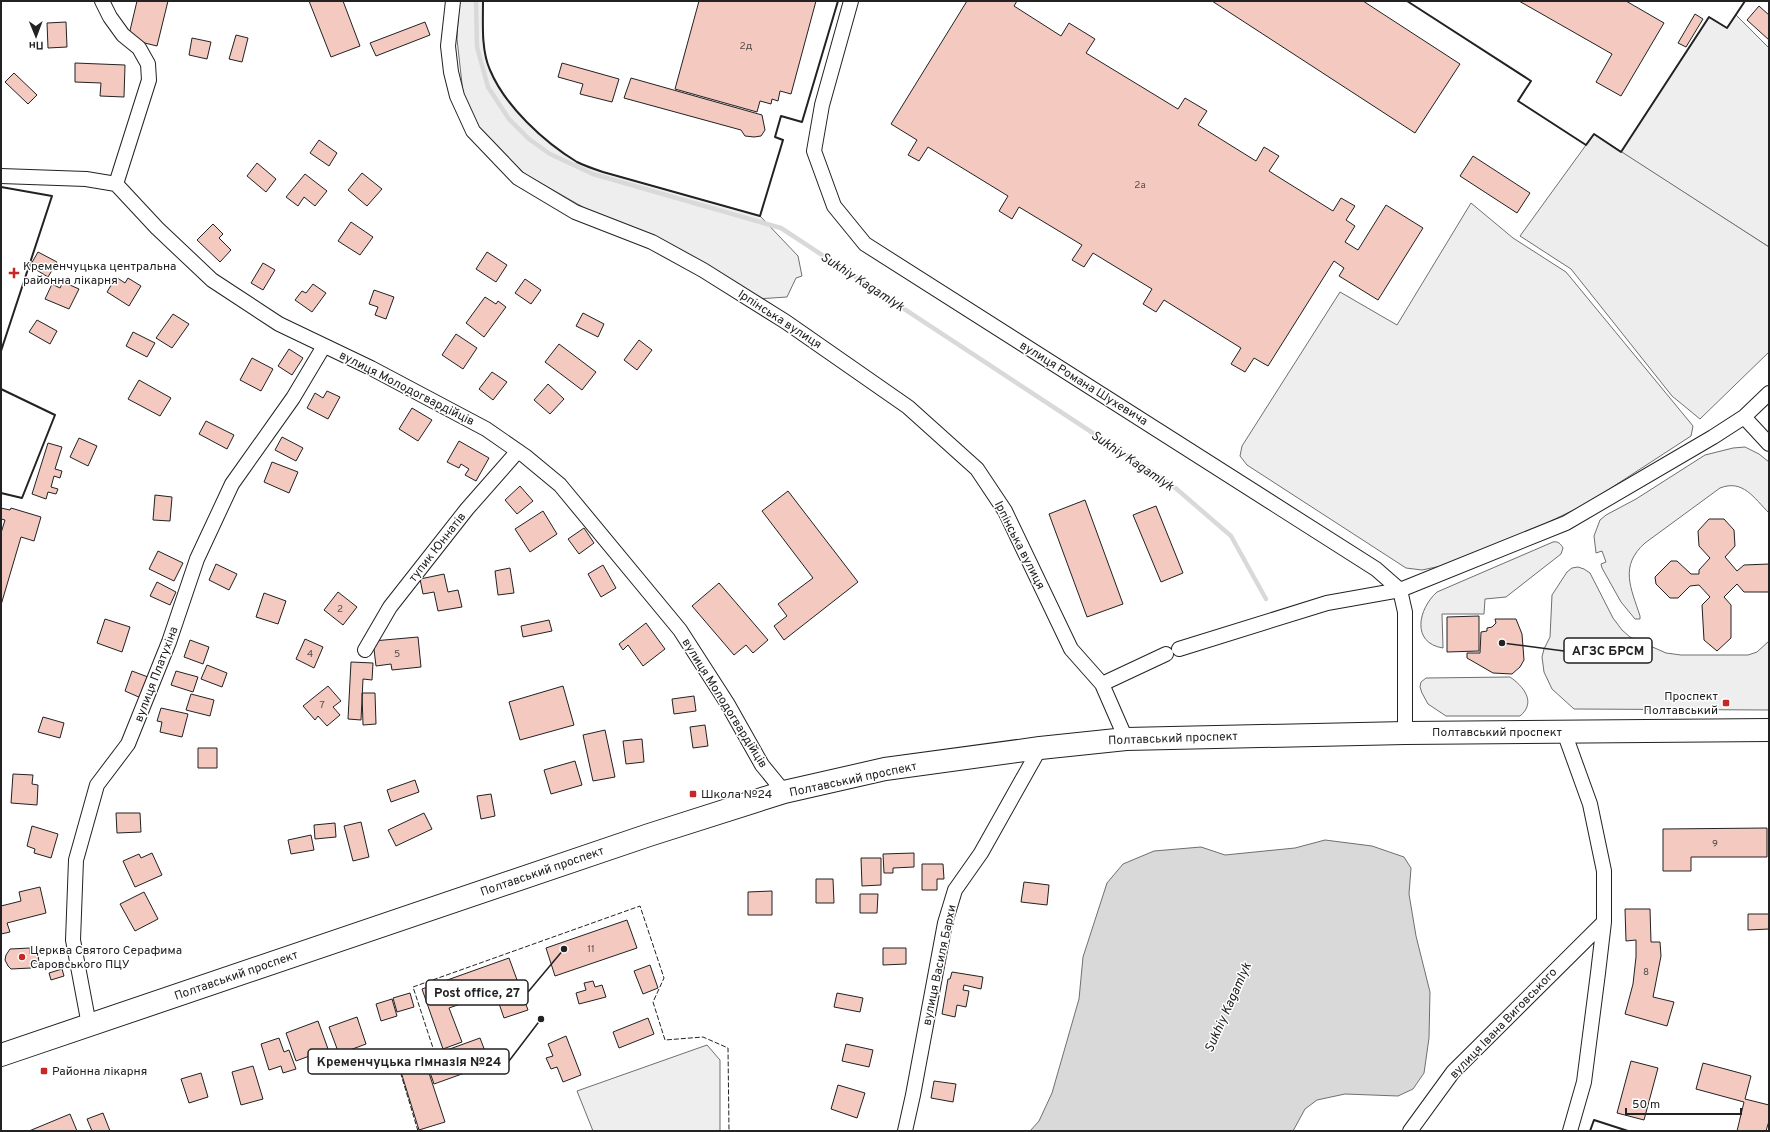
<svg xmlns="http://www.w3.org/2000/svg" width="1770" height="1132" font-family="Overpass,sans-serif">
<rect width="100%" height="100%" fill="#fff"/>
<path fill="#eee" stroke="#6f6f6f" d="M 459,1 L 483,1 C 483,23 481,50 490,70 C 505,106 544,142 577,162 C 585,166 594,169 603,172 L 760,216 L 798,256 L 802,276 L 796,278 L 787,297 L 757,299 L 595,214 L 525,174 L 495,147 L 477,126 L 463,93 L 457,39 Z
M 1736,15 L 1769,48 L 1769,247 L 1621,152 L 1709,17 L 1727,28 Z
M 1471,203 L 1513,238 L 1566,272 L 1693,426 L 1691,436 L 1588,503 L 1518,537 L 1441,566 L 1422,570 L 1406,568 L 1247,465 L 1240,456 L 1242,446 L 1340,292 L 1397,325 Z
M 1745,447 L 1759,454 L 1769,462 L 1769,513 C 1754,498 1743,479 1720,488 L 1645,543 C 1619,566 1631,588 1640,616 L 1640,619 L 1635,619 L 1621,602 L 1602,568 L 1601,564 L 1606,562 L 1602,551 L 1596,553 L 1594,536 L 1600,520 L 1606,515 L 1636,499 L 1705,455 L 1733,448 Z
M 1553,542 C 1558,541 1561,544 1563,548 L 1561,554 L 1506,597 L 1485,599 L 1484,614 L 1442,614 L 1443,648 C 1411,643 1418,609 1437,592 Z
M 1578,567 L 1584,569 L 1590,573 L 1613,618 L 1622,630 L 1630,637 L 1666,653 L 1681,655 L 1748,655 L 1757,652 L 1769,641 L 1769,710 L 1574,709 L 1552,689 L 1544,672 L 1542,657 L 1544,649 L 1550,637 L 1552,595 L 1567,572 L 1572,568 Z
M 1510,677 C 1523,686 1537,702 1520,716 L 1446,716 L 1428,704 L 1422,693 L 1420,687 L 1421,682 L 1426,678 Z
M 707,1045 L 720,1060 L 720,1131 L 593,1131 L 577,1091 Z"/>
<path fill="#ededed" stroke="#6f6f6f" d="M 1594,134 L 1769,247 L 1769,352 L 1700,419 L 1672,396 L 1571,269 L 1520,236 Z"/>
<path fill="#d9d9d9" stroke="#6f6f6f" d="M 1325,840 L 1372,846 L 1404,857 L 1411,868 L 1409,894 L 1416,936 L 1430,992 L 1429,1038 L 1424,1073 L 1413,1089 L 1398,1096 L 1345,1094 L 1317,1100 L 1305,1109 L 1293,1131 L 1030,1131 L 1039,1121 L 1052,1093 L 1079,999 L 1083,957 L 1107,883 L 1123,864 L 1154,851 L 1201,847 L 1225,855 L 1295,848 Z"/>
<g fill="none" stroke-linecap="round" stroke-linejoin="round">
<path stroke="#d9d9d9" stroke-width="4.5" d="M 476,1 L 477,47 L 488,87 L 509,119 L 529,139 L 550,154 L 593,174 L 781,228 L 1172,485 L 1231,536 L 1266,599"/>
</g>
<path fill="#f3c9c0" stroke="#222" d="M 137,1 L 168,1 L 157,46 L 128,39 Z
M 309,1 L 343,1 L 360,46 L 331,57 Z
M 699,1 L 816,1 L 791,94 L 780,91 L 778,101 L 772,99 L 771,104 L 760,101 L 757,112 L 675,89 Z
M 967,1 L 1017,1 L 1014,6 L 1061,36 L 1069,23 L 1095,39 L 1086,53 L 1178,109 L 1185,98 L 1207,111 L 1198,125 L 1256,161 L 1264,147 L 1279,156 L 1269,171 L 1272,173 L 1333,211 L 1341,198 L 1355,206 L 1346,220 L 1355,226 L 1345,242 L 1358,250 L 1386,205 L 1423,228 L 1378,300 L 1339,276 L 1344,268 L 1334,261 L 1268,366 L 1254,358 L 1245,372 L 1231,364 L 1241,348 L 1164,300 L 1156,312 L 1143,304 L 1152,289 L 1093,253 L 1084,267 L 1072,260 L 1082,245 L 1019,207 L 1012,219 L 999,211 L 1008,196 L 928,147 L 919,161 L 908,155 L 917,140 L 891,124 Z
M 1212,1 L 1363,1 L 1460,64 L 1415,133 Z
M 1519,1 L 1626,1 L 1664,23 L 1621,96 L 1596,82 L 1612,54 Z
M 1759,6 L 1769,15 L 1769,40 L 1747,20 Z
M 1695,14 L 1703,19 L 1686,47 L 1678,43 Z
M 66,22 L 67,47 L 48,48 L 47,23 Z
M 425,22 L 430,35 L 376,56 L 370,43 Z
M 236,35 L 248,38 L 242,62 L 229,59 Z
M 192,38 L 211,42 L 207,59 L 189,55 Z
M 75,63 L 125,65 L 124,97 L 100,96 L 101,83 L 75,82 Z
M 562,63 L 619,79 L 612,102 L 580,94 L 583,84 L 558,77 Z
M 14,73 L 37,95 L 28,104 L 5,82 Z
M 631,78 L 762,115 L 765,130 L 761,136 L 754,137 L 745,136 L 741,130 L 624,98 Z
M 319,140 L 337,153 L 329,166 L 310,153 Z
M 1473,156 L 1530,193 L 1517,213 L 1460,176 Z
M 257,163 L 276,179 L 266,192 L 247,176 Z
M 362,173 L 382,189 L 367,206 L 348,190 Z
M 305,174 L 327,191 L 315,206 L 304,197 L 298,206 L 286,197 Z
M 351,222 L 373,237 L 360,255 L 338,241 Z
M 213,224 L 223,234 L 219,238 L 231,250 L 220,262 L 197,240 Z
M 38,252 L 57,262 L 48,277 L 30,266 Z
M 487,252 L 507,265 L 496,282 L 476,269 Z
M 263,263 L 275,270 L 263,290 L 251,283 Z
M 116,277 L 125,283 L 128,278 L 141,286 L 129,306 L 107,292 Z
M 525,279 L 541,290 L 531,304 L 515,293 Z
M 63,282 L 79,289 L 69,309 L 45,299 L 52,284 L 60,288 Z
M 313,284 L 326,293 L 312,312 L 295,300 L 302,291 L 306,293 Z
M 374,290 L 394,297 L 386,319 L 375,315 L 378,307 L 369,304 Z
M 485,297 L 496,304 L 498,301 L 506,307 L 484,337 L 466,323 Z
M 583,313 L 604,324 L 598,337 L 576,326 Z
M 173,314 L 189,324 L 172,348 L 156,338 Z
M 37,320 L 57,331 L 50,344 L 29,332 Z
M 133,332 L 155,343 L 147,357 L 126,346 Z
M 456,334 L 477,348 L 463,369 L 442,355 Z
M 639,340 L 652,350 L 637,370 L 624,360 Z
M 559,344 L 596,372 L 582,390 L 545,362 Z
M 289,349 L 303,358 L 292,375 L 278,366 Z
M 252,358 L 273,369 L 261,391 L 240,380 Z
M 492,372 L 507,382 L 493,400 L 479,389 Z
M 139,380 L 171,398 L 160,416 L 128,399 Z
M 548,384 L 564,399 L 550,414 L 534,400 Z
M 327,391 L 340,397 L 328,419 L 307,408 L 315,393 L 323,398 Z
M 412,408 L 432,420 L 418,441 L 399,429 Z
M 206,421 L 234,435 L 227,449 L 199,434 Z
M 282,437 L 303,448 L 296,461 L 275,450 Z
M 79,438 L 97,446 L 88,466 L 70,457 Z
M 459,441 L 489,458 L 476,481 L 465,475 L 469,469 L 461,464 L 459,468 L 447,462 Z
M 48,443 L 62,447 L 55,469 L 62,471 L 60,478 L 54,476 L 51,487 L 58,489 L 56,494 L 48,492 L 46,499 L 32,494 Z
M 272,462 L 298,472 L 289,493 L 264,482 Z
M 520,486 L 533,501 L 517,514 L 505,500 Z
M 788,491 L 858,582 L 784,640 L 774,626 L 787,616 L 778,604 L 813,578 L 762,511 Z
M 155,495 L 172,497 L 170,521 L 153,520 Z
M 1085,500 L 1123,604 L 1087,617 L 1049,514 Z
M 1156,506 L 1183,573 L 1161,582 L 1133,515 Z
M 1,508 L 10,510 L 11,508 L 41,517 L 34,541 L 21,537 L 1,605 L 1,533 L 5,520 L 1,519 Z
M 543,511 L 557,534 L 530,552 L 515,529 Z
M 1709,519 L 1724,519 L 1734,530 L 1735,546 L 1725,557 L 1737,571 L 1744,565 L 1769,564 L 1769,592 L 1744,592 L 1737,584 L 1724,597 L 1731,605 L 1731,638 L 1717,651 L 1704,640 L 1702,605 L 1710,597 L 1699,585 L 1690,586 L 1678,598 L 1670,598 L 1656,584 L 1655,577 L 1671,561 L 1677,561 L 1691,574 L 1699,574 L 1699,570 L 1710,558 L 1699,546 L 1698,531 Z
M 584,528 L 594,543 L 579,554 L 568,539 Z
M 158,551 L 183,563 L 174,581 L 149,569 Z
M 216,564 L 237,574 L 229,590 L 209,580 Z
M 603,565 L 616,588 L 601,597 L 588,574 Z
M 510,568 L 514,593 L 498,595 L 495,571 Z
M 444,574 L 448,592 L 458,590 L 462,607 L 438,611 L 434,592 L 423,594 L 420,579 Z
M 157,582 L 176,592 L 170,605 L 150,596 Z
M 719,583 L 768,640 L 753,653 L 746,645 L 734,655 L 692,606 Z
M 338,592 L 357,607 L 343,625 L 324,610 Z
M 264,593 L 286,601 L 278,624 L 256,617 Z
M 1479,616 L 1479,651 L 1447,652 L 1447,617 Z
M 105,619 L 130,627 L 122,652 L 97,643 Z
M 1495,619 L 1516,619 L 1522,634 L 1524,660 L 1520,667 L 1512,674 L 1493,673 L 1467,658 L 1467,653 L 1480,653 L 1481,632 L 1487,631 L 1487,628 L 1492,627 L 1496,623 Z
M 549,620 L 552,631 L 523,637 L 521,626 Z
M 646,623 L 665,649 L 643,666 L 628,645 L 623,650 L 619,644 Z
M 418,637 L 421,667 L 392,670 L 391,664 L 376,666 L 373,641 Z
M 305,639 L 323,647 L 314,668 L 296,659 Z
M 190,640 L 209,647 L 203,664 L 184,657 Z
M 351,662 L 373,663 L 372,680 L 363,679 L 361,720 L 348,719 Z
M 207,665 L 227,673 L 222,687 L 201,679 Z
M 132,671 L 148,677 L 141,698 L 125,691 Z
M 176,671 L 198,677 L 193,692 L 171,685 Z
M 328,686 L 341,701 L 333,707 L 340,715 L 327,726 L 318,716 L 315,720 L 303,706 Z
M 563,686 L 574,725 L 520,740 L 509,702 Z
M 362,693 L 375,693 L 376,724 L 363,725 Z
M 191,694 L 214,700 L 210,716 L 186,710 Z
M 694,696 L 696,711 L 674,714 L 672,699 Z
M 161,708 L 188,714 L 182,737 L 160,732 L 162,722 L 157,721 Z
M 43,717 L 64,723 L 60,738 L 38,732 Z
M 705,725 L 708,746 L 693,748 L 690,727 Z
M 605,730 L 615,777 L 593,781 L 583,735 Z
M 642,739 L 644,762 L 626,764 L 623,741 Z
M 198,748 L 217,748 L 217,768 L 198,768 Z
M 575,761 L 582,785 L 551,794 L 544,770 Z
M 13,774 L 33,775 L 32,784 L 38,785 L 37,805 L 11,803 Z
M 415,780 L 419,792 L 391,802 L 387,790 Z
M 491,794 L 495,816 L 481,819 L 477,796 Z
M 116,813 L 140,813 L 141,832 L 117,833 Z
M 424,813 L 432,829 L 396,846 L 388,830 Z
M 361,822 L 369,857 L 353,861 L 344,826 Z
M 335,823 L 336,837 L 315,839 L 314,825 Z
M 32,826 L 58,834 L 51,858 L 34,853 L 35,849 L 27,846 Z
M 1767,828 L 1767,857 L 1691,857 L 1691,871 L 1663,871 L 1663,829 Z
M 311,835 L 314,850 L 291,854 L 288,840 Z
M 152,853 L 162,875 L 135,887 L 123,861 L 139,854 L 141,858 Z
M 914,853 L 914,867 L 893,868 L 893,873 L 884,873 L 883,854 Z
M 861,858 L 881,858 L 881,885 L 862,886 Z
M 922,864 L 943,864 L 944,879 L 937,879 L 937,890 L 922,890 Z
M 816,879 L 833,879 L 834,903 L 816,903 Z
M 1024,882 L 1049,885 L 1047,905 L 1021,902 Z
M 40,887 L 46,913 L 7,923 L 10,932 L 1,934 L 1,906 L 21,901 L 19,892 Z
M 772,891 L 772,915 L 748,915 L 748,892 Z
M 144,892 L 158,919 L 135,931 L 120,904 Z
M 860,894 L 878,894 L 877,913 L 860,913 Z
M 1625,909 L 1650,909 L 1651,942 L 1660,942 L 1661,956 L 1653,997 L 1674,1002 L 1667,1026 L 1625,1014 L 1633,984 L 1636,957 L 1636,940 L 1626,941 Z
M 1748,914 L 1769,914 L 1769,929 L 1748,930 Z
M 627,920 L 637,948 L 555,976 L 546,948 Z
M 30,948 L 30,954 L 38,954 L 39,963 L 30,963 L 31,968 L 11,969 L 8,966 L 5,960 L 6,955 L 10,949 Z
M 883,948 L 906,948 L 906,964 L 883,965 Z
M 509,958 L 528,1010 L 504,1018 L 495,992 L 449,1008 L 462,1042 L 443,1049 L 422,989 Z
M 650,965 L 658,988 L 643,994 L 634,971 Z
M 62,969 L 64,976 L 51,980 L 49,973 Z
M 952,972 L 983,977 L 981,989 L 964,985 L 963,990 L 969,991 L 966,1007 L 957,1005 L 955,1017 L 942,1014 L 948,979 L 950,979 Z
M 593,981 L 595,987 L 602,985 L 606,997 L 579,1004 L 576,993 L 586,990 L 584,983 Z
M 410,993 L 414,1007 L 397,1012 L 393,998 Z
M 837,993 L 863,998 L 860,1012 L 834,1007 Z
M 392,999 L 397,1016 L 381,1021 L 376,1004 Z
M 357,1017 L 366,1044 L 339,1054 L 329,1027 Z
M 648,1018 L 654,1034 L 619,1048 L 613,1032 Z
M 318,1021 L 328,1049 L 296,1061 L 286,1033 Z
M 566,1036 L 581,1075 L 563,1082 L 557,1067 L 551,1069 L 546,1058 L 553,1056 L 548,1044 Z
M 279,1038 L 284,1052 L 289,1050 L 296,1069 L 283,1073 L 281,1066 L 269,1070 L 261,1044 Z
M 480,1038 L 488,1059 L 472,1065 L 473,1070 L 434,1084 L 425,1058 Z
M 846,1044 L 873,1050 L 869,1067 L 842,1061 Z
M 1631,1061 L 1658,1068 L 1644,1120 L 1617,1113 Z
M 1703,1063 L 1751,1076 L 1745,1099 L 1769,1105 L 1769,1121 L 1766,1131 L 1737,1131 L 1744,1102 L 1696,1089 Z
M 426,1064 L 445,1122 L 419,1130 L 401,1072 Z
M 253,1066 L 263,1099 L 241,1105 L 232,1072 Z
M 201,1073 L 208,1097 L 189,1103 L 181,1079 Z
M 934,1081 L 956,1084 L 953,1102 L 931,1098 Z
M 838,1085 L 865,1093 L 857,1118 L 831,1109 Z
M 103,1113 L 110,1131 L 92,1131 L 87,1119 Z
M 70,1114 L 77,1131 L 29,1131 Z"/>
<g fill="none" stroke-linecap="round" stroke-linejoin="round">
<g stroke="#222" stroke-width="16">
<path id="minor" d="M 102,1 L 110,17 L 123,35 L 139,48 L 148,64 L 149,80 L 116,184
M 453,1 L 448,46 L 451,72 L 457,96 L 473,131 L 518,178 L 575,212 L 652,242 L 703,270 L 786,322 L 908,407 L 977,469 L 1005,511 L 1071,649 L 1102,684 L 1126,739
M 851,1 L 822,105 L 814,151 L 834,206 L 865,244 L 1376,569 L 1400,590 L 1405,612 L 1405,733
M 1,176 L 86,179 L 116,184
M 116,184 L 157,228 L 212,280 L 279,324 L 371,368 L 486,429 L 525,456 L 560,485 L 680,630 L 727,703 L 762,765 L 784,792
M 1744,417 L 1769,444
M 1179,649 L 1327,603 L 1400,590 L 1566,523 L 1713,437 L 1744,417 L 1769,393
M 365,650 L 390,607 L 467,509 L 518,451
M 1102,684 L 1166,654
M 1564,732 L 1590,804 L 1604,871 L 1604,922 L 1598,973 L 1584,1082 L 1570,1131
M 89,1025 L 73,940 L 76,860 L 97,785 L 128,744 L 169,642 L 197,559 L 232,484 L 293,398 L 324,346
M 905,1131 L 913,1095 L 945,923 L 955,890 L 981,853 L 1040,748
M 1410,1131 L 1453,1072 L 1604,922"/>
</g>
<g stroke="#222" stroke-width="24">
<path id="trunk" d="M 1,1055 L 649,835 L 784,792 L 885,769 L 1040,748 L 1126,739 L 1405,733 L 1769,730"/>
</g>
<use href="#minor" stroke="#fff" stroke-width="14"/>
<use href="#trunk" stroke="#fff" stroke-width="22"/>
<path stroke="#222" stroke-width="1" stroke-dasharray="5 2" stroke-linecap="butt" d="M 418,1131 L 400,1071 L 425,1061 L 423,1055 L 434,1051 L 413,987 L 640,906 L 664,978 L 653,1002 L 665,1040 L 703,1037 L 728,1048 L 729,1131"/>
<path stroke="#222" stroke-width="2" d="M 483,1 C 483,23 481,50 490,70 C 505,106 544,142 577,162 C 585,166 594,169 603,172 L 760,216 L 783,140 L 775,137 L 781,116 L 802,122 L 838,1
M 1407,1 L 1531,81 L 1518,101 L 1586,145 L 1594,134 L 1621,152 L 1709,17 L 1727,28 L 1745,1
M 1,187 L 52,196 L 1,351
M 1,389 L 55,415 L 22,498 L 1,493
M 1590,1131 L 1594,1120 L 1628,1131"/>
</g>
<g fill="#c62828" stroke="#fff" stroke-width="1.5">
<path d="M12 267h4v4h4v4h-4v4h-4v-4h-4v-4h4z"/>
<rect x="1722" y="699" width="8" height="8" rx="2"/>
<rect x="689" y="790" width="8" height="8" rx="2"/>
<circle cx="22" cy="957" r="4"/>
<rect x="40" y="1067" width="8" height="8" rx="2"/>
</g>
<g text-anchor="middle" stroke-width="3" stroke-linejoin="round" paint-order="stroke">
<g font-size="10" fill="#564c4a">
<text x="746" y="49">2д</text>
<text x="1140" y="188">2а</text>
<text x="340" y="612">2</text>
<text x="310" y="657">4</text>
<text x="397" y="657">5</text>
<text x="322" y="708">7</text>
<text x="1715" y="847">9</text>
<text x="591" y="952">11</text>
<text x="1646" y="975">8</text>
</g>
<g font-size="12" fill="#222" stroke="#fff" text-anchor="start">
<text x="23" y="270">Кременчуцька центральна<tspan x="23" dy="14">районна лікарня</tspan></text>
<text x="1718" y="700" text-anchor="end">Проспект<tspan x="1718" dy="14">Полтавський</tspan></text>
<text x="701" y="798">Школа №24</text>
<text x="30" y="954">Церква Святого Серафима<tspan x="30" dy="14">Саровського ПЦУ</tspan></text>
<text x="52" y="1075">Районна лікарня</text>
</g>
<g font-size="12" fill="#222" stroke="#fff">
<text transform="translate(780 319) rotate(33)" y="4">Ірпінська вулиця</text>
<text transform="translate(1084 383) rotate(32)" y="4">вулиця Романа Шухевича</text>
<text transform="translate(407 388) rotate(27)" y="4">вулиця Молодогвардійців</text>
<text transform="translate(1020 545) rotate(63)" y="4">Ірпінська вулиця</text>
<text transform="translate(437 547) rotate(-52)" y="4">тупик Юннатів</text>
<text transform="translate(156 674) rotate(-69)" y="4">вулиця Платухіна</text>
<text transform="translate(725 703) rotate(58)" y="4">вулиця Молодогвардійців</text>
<text x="1497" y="736">Полтавський проспект</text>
<text transform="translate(1173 738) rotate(-2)" y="4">Полтавський проспект</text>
<text transform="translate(853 779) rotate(-12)" y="4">Полтавський проспект</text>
<text transform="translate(542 871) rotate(-19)" y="4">Полтавський проспект</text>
<text transform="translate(939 965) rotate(-78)" y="4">вулиця Василя Бархи</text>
<text transform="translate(236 975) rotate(-19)" y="4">Полтавський проспект</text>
<text transform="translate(1503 1023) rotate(-46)" y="4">вулиця Івана Виговського</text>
</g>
<g font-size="13" font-style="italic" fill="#222" stroke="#fff">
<text transform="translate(863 281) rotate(33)" y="5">Sukhiy Kagamlyk</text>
<text transform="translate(1133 460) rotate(34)" y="5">Sukhiy Kagamlyk</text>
<text transform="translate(1227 1007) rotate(-66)" y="5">Sukhiy Kagamlyk</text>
</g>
</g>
<path fill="none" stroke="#222" stroke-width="1.5" d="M1502 643L1564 651M564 949L528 992M541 1019L509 1061"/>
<g fill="#222" stroke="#fff" stroke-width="1.5">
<circle cx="1502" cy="643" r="4"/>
<circle cx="564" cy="949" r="4"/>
<circle cx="541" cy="1019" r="4"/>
</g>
<g fill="#fff" stroke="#222" stroke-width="1.5">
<rect x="1564" y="638" width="88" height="25" rx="4"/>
<rect x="426" y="980" width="102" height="25" rx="4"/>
<rect x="308" y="1049" width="201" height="25" rx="4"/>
</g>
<g font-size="13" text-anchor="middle" font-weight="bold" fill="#222">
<text x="1608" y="655">АГЗС БРСМ</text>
<text x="477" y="997">Post office, 27</text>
<text x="409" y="1066">Кременчуцька гімназія №24</text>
</g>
<rect width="1770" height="1132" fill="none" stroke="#222222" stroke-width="4"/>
<g transform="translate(36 36) rotate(179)" stroke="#ffffff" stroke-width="3" paint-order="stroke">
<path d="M0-3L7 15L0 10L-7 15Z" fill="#222222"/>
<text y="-6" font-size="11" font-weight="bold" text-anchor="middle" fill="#222222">Пн</text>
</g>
<path d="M1626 1108v6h115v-6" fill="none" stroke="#222222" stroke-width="2"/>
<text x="1632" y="1108" font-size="12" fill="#222222" stroke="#ffffff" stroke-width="3" paint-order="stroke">50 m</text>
</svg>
